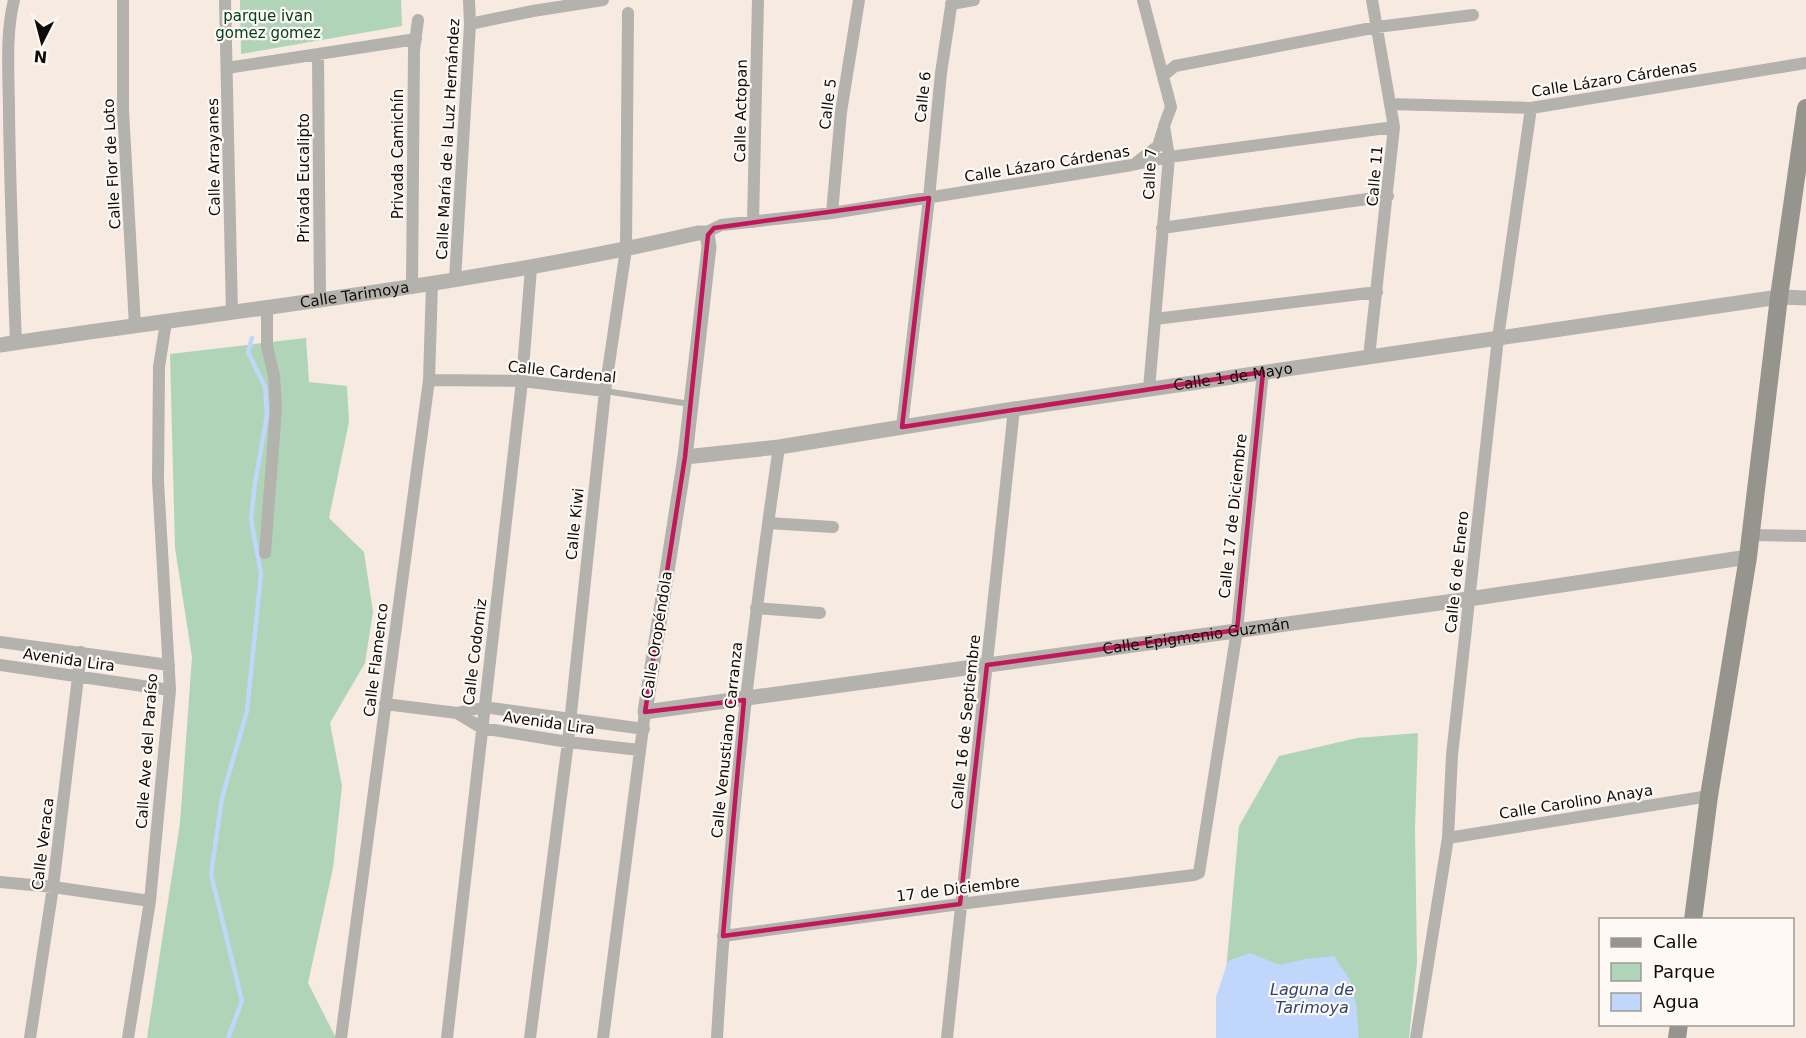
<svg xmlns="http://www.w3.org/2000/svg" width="1806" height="1038" font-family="'DejaVu Sans',sans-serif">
<rect width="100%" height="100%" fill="#f7eae1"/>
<path fill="#b0d4b7" d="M 240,0 L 401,0 L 402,26 L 241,54 Z
M 306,338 L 309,382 L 347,386 L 349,422 L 329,518 L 364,552 L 373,612 L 365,663 L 330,723 L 342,786 L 333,868 L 308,983 L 336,1038 L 147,1038 L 180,823 L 192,657 L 175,548 L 170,354 Z
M 1418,733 L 1415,829 L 1417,962 L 1409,1038 L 1220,1038 L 1239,826 L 1279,756 L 1357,738 Z"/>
<path fill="#c0d6fa" d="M 1250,953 L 1280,965 L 1305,959 L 1334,956 L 1350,980 L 1356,1004 L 1359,1038 L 1216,1038 L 1216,997 L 1228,961 Z"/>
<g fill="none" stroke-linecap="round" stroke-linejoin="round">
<path stroke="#c0d6fa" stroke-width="4.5" d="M 228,1038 L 242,1001 L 211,874 L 222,798 L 247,711 L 261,574 L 251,519 L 255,483 L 267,415 L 265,387 L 248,352 L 252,338"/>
<path stroke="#b3b2ac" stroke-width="6" d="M 605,391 L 690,404"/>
<path stroke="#b3b2ac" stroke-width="12" d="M 14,0 C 5,36 9,76 9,114 C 10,190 13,266 16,343
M 123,0 L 123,110 L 135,326
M 225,0 L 232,313
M 1143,0 L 1171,107 L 1164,126 L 1169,157 L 1149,389
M 951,4 L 974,0
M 470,24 L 533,11 L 603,0
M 318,55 L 320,300
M 227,68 L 416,39
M 1163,76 L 1175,66 L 1377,27 L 1473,15
M 1390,104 L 1531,108 L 1806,63
M 1137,162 L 1158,146 L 1163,130
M 832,213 L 841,112 L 859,0
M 753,222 L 758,0
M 1162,228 L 1388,196
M 708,235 L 709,231 L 721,225 L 832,213 L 1132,165 L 1169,157 L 1394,127
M 455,280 L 470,24 L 469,0
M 412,288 L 414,50 L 418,20
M 1155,319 L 1377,292
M 1369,357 L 1394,127 L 1372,0
M 429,380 L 522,381 L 605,391
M 902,427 L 929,198 L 941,73 L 952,0
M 768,523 L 833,527
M 1749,535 L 1806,536
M 265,553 L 276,408 L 274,376 L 267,346 L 267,308
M 756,608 L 820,613
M 0,642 L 169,665
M 0,665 L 170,690
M 385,704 L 457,713 L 484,707 L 644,729
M 457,713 L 482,728 L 568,742 L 640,750
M 1448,838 L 1709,796
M 0,882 L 53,887 L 150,901
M 723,936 L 960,904 L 1194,875 L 1199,873 L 1237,630 L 1263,372
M 30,1038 L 53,887 L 81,652
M 128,1038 L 150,901 L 170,690 L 158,481 L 159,367 L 166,322
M 341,1038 L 429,380 L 432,284
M 447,1038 L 522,381 L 531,268
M 530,1038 L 568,742 L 605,391 L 626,249 L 628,13
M 603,1038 L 645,712
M 717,1038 C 728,840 750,643 779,447
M 947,1038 L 1014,409
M 1416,1038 L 1448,838 L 1452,755 L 1498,338 L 1531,108"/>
<g stroke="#b3b2ac" stroke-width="15">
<path id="s1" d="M 0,345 C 233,310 468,286 698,233 L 707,233 L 709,247 L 685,457 L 645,712 L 1469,599 L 1748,557"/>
<path id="s2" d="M 685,457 L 779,447 L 1014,409 L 1779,297 L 1806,298"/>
</g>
<path stroke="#96958d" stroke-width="18" d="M 1693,920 L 1709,796 L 1748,557 L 1779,297 L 1806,108
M 1677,1038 L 1679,1024"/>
</g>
<path fill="none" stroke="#c2185b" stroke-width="4.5" stroke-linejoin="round" d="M 929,198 L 902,427 L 1263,372 L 1237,630 L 987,665 L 960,904 L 723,936 L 744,700 L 645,712 L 685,457 L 708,235 L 714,228 Z"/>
<g text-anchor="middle" stroke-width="4.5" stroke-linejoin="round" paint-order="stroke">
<g font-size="15" fill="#03401b" stroke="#fef9f5">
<text x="268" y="21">parque ivan<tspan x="268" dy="17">gomez gomez</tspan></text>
</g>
<g font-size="15" fill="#0f0b08" stroke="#fef9f5">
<text transform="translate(1614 79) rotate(-9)" y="5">Calle Lázaro Cárdenas</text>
<text transform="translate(923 97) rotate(-84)" y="5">Calle 6</text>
<text transform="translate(828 104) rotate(-83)" y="5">Calle 5</text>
<text transform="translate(741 111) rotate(-89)" y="5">Calle Actopan</text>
<text transform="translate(448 139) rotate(-87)" y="5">Calle María de la Luz Hernández</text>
<text transform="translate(398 154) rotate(-90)" y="5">Privada Camichín</text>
<text transform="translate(214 157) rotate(-91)" y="5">Calle Arrayanes</text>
<text transform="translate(112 164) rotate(-93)" y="5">Calle Flor de Loto</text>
<text transform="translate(1047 164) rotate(-9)" y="5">Calle Lázaro Cárdenas</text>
<text transform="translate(1150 174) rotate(-87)" y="5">Calle 7</text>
<text transform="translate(1375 176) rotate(-85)" y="5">Calle 11</text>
<text transform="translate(304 178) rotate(-90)" y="5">Privada Eucalipto</text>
<text dy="5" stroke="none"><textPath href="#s1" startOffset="358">Calle Tarimoya</textPath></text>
<text transform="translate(562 372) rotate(6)" y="5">Calle Cardenal</text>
<text dy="5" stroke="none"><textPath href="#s2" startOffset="554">Calle 1 de Mayo</textPath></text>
<text transform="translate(1233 516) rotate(-84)" y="5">Calle 17 de Diciembre</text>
<text transform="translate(575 524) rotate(-84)" y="5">Calle Kiwi</text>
<text transform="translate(1457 572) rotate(-84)" y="5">Calle 6 de Enero</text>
<text transform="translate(657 635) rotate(-81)" y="5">Calle Oropéndola</text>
<text dy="5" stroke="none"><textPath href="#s1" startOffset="1756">Calle Epigmenio Guzmán</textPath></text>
<text transform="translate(475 652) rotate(-83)" y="5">Calle Codorniz</text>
<text transform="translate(69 660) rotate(8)" y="5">Avenida Lira</text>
<text transform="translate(376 660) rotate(-83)" y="5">Calle Flamenco</text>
<text transform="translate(966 722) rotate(-84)" y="5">Calle 16 de Septiembre</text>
<text transform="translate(549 723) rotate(8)" y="5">Avenida Lira</text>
<text transform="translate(727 740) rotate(-84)" y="5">Calle Venustiano Carranza</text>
<text transform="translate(147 751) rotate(-86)" y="5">Calle Ave del Paraíso</text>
<text transform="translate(1576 802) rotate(-9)" y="5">Calle Carolino Anaya</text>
<text transform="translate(43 844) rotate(-83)" y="5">Calle Veraca</text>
<text transform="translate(958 889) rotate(-7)" y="5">17 de Diciembre</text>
</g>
<g font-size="16" font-style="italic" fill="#2b4574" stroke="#fef9f5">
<text x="1312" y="995">Laguna de<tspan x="1312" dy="18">Tarimoya</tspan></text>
</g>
</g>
<rect x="1599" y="918" width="195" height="108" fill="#fef9f5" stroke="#9e9a96" stroke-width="1.5"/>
<rect x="1611" y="938" width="30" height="9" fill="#96958d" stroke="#9e9a96" stroke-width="1.5"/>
<text x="1653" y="948" font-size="18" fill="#0f0b08">Calle</text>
<rect x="1611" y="963" width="30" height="18" fill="#b0d4b7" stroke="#9e9a96" stroke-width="1.5"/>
<text x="1653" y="978" font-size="18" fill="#0f0b08">Parque</text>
<rect x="1611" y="993" width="30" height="18" fill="#c0d6fa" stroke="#9e9a96" stroke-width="1.5"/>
<text x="1653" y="1008" font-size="18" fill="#0f0b08">Agua</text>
<g transform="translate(42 42) rotate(186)" stroke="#fef9f5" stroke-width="4.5" paint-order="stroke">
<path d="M0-4.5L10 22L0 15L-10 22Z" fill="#0f0b08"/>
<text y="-9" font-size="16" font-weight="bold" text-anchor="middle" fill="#0f0b08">N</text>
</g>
</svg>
